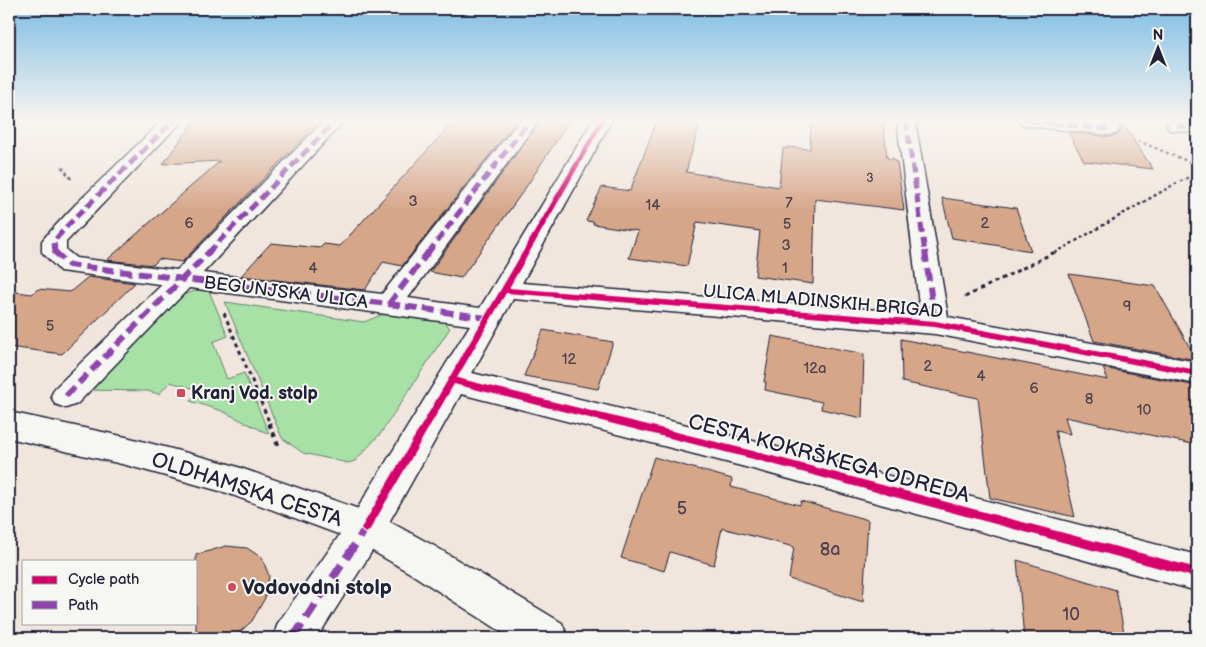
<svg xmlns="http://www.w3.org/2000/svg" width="1206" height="647" font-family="'Balsamiq Sans',sans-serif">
<rect width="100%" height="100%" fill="#f0e6dd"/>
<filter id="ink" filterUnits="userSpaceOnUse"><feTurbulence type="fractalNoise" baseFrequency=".02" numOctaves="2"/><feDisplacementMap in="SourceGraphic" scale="10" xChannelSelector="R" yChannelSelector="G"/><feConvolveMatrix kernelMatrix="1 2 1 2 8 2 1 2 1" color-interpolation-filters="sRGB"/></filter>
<g filter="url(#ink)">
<path fill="#a7e1a6" stroke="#648270" d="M 198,290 L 209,291 L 228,336 L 213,342 L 227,379 L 244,373 L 269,434 L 222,411 L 190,401 L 199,390 L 170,382 L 159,394 L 147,391 L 85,390 L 177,297 Z
M 225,302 L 364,322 L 386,313 L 432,319 L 444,322 L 450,328 L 381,433 L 355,461 L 348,463 L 303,453 L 282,438 Z"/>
<path fill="#d6a689" stroke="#22223b" d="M 258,120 L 321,120 L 182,262 L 159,259 L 153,265 L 107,260 L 220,161 L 163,164 L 193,123 Z
M 455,120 L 517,120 L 402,266 L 383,262 L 365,290 L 241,276 L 271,243 L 320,248 L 324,244 L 340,246 Z
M 541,120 L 570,120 L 524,190 L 461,278 L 430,272 Z
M 657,120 L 701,120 L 686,172 L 779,187 L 783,148 L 787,149 L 787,147 L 810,149 L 811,120 L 883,120 L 887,158 L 894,159 L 894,161 L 897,162 L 904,210 L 815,199 L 813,284 L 755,276 L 760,231 L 697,222 L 687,266 L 629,258 L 638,231 L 593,224 L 594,222 L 586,221 L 602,187 L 630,191 Z
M 1103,120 L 1120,120 L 1153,169 L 1084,161 L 1068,132 L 1110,137 L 1118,135 L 1122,130 L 1117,123 Z
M 942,198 L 1016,208 L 1031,251 L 952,238 Z
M 1069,274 L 1155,286 L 1197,360 L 1094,341 Z
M 88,277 L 135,283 L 62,354 L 9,347 L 9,291 L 32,294 L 38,289 L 70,292 Z
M 543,330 L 613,342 L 598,389 L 524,376 Z
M 772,336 L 864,354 L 862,418 L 821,409 L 822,402 L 765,390 L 766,382 L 764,382 Z
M 901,339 L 1108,380 L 1103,368 L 1197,386 L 1197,445 L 1065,417 L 1070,434 L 1055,431 L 1075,517 L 990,498 L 978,398 L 902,382 Z
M 654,457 L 732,479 L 731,487 L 800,505 L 801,501 L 868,520 L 863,602 L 789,579 L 794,547 L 722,528 L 714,565 L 670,552 L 664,571 L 621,558 Z
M 226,546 L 247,548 L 262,558 L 269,576 L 265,598 L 252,621 L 233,638 L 196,638 L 196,555 Z
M 1017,560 L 1116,590 L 1125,638 L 1024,638 Z"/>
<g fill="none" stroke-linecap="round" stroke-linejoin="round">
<g stroke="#22223b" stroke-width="3">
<path id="pedestrian" d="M 183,271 L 192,273 L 196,279 L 192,285 L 77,404 L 66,408 L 55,404 L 51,396 L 55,388 L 174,273 Z"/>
</g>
<g stroke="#22223b" stroke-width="3">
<path id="minor" d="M 163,120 L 183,120 L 66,242 L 66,250 L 76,258 L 177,270 L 325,120 L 345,120 L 203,273 L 382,294 L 520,120 L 539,120 L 408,298 L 480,308 L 593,120 L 612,120 L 522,283 L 920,313 L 897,120 L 915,120 L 948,317 L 1197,362 L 1197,384 L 935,334 L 513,299 L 472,373 L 753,441 L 1197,555 L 1197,591 L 753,469 L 461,394 L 379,540 L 317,638 L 273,638 L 278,623 L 353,516 L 470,325 L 60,271 L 42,252 L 42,241 L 46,236 L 75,205 Z
M 1019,120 C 1051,120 1085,117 1117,125 L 1120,129 L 1117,133 L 1110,135 L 1028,126 L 1021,124 Z
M 1177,120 L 1197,121 L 1197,133 L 1170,130 L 1167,126 L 1170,122 Z"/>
</g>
<g stroke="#22223b" stroke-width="3">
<path id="primary" d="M 9,412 L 126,437 L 229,464 L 379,516 L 436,547 L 562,623 L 568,638 L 511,638 L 410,573 L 354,540 L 227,493 L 126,465 L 9,438 Z"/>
</g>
<path stroke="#22223b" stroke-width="2.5" stroke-dasharray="3 3" stroke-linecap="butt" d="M 1138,141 L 1197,165
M 62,167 L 72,180
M 1055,253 L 1173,185 L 1197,173"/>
<path stroke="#22223b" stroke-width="3" stroke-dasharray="4 4" stroke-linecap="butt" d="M 965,297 L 1057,251
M 224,313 L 270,424"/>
<path stroke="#22223b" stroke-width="4.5" stroke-dasharray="5 5" stroke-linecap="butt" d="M 269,423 L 278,445"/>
<use href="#pedestrian" fill="#f6f6f2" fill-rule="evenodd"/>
<use href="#minor" fill="#f6f6f2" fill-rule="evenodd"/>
<use href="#primary" fill="#f6f6f2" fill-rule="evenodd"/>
<path stroke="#8e44ad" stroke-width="5" stroke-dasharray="10 5" stroke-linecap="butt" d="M 906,120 L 925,253
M 1028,120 L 1053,123 L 1052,120
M 1053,123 L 1110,129
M 1177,126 L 1197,127
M 55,253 L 54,241 L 68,225 L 174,120
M 208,253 L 336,120
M 428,253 L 530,120"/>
<path stroke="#8e44ad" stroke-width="6" stroke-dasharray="12 6" stroke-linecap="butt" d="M 54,251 L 69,265 L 389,304 L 487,318
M 925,251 L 935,324
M 389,304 L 429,251
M 66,396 L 210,251"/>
<path stroke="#8e44ad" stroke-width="8" stroke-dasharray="16 8" stroke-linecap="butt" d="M 293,638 L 366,528"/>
<g stroke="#f6f6f2" stroke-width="3">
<path id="cycleway" d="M 600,120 L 605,120 L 509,288 L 935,321 L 1197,370 L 1197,376 L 935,327 L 506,293 L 457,378 L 753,451 L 1197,568 L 1197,578 L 753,459 L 454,384 L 369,531 L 366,533 L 363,531 L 361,528 L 363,525 Z"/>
</g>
<use href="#cycleway" fill="#d6006c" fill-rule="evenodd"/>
</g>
</g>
<linearGradient id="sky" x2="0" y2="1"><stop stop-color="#7ebde4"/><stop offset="0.57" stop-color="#f8f4f0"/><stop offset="1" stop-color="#f8f4f0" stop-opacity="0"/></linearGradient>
<rect width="1206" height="211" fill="url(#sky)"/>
<g fill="#d1495b" stroke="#f6f6f2" stroke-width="2">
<rect x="176" y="388" width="10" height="10" rx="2.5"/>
<circle cx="232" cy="587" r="5"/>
</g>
<g text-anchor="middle" stroke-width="4" stroke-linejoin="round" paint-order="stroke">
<g font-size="12" fill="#4f434e">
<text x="870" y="182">3</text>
</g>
<g font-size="15" fill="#4f434e">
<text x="413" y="206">3</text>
<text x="789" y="208">7</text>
<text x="653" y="210">14</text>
<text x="189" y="228">6</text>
<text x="985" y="228">2</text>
<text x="787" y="229">5</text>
<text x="786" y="250">3</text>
<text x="313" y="273">4</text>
<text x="785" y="273">1</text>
<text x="1127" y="311">9</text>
<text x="50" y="331">5</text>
<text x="569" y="364">12</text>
<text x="928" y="371">2</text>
<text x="815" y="373">12a</text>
<text x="981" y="381">4</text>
<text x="1034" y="393">6</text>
<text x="1089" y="404">8</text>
<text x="1144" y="415">10</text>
</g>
<g font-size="18" fill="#22223b" stroke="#f6f6f2">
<text transform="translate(286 292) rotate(7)" y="6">BEGUNJSKA ULICA</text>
<text transform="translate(823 301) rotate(5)" y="6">ULICA MLADINSKIH BRIGAD</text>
</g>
<g font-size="18" font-weight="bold" fill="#22223b" stroke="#f6f6f2" text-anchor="start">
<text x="191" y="399">Kranj Vod. stolp</text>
</g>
<g font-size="18" fill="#4f434e">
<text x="682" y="514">5</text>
<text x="830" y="555">8a</text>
<text x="1071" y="620">10</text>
</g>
<g font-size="21" fill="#22223b" stroke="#f6f6f2">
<text transform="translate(829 458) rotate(15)" y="7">CESTA KOKRŠKEGA ODREDA</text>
<text transform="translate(247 489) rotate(18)" y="7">OLDHAMSKA CESTA</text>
</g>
<g font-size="21" font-weight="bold" fill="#22223b" stroke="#f6f6f2" text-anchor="start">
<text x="242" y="594">Vodovodni stolp</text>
</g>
</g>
<rect width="1206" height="647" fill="none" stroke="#f6f6f2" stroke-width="30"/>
<rect x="15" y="15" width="1176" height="617" fill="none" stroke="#22223b" stroke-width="2" filter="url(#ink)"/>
<rect x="22" y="560" width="175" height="65" fill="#f6f6f2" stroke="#a1a1a9"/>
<rect x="32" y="576" width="25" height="8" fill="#d6006c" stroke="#a1a1a9"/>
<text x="68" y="584" font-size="15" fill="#22223b">Cycle path</text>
<rect x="32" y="601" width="25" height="8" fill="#8e44ad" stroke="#a1a1a9"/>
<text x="68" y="610" font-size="15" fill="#22223b">Path</text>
<g transform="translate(1158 48)" stroke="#f6f6f2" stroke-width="4" paint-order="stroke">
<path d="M0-4L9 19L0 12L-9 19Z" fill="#22223b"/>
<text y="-8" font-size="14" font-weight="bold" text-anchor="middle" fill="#22223b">N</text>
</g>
</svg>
